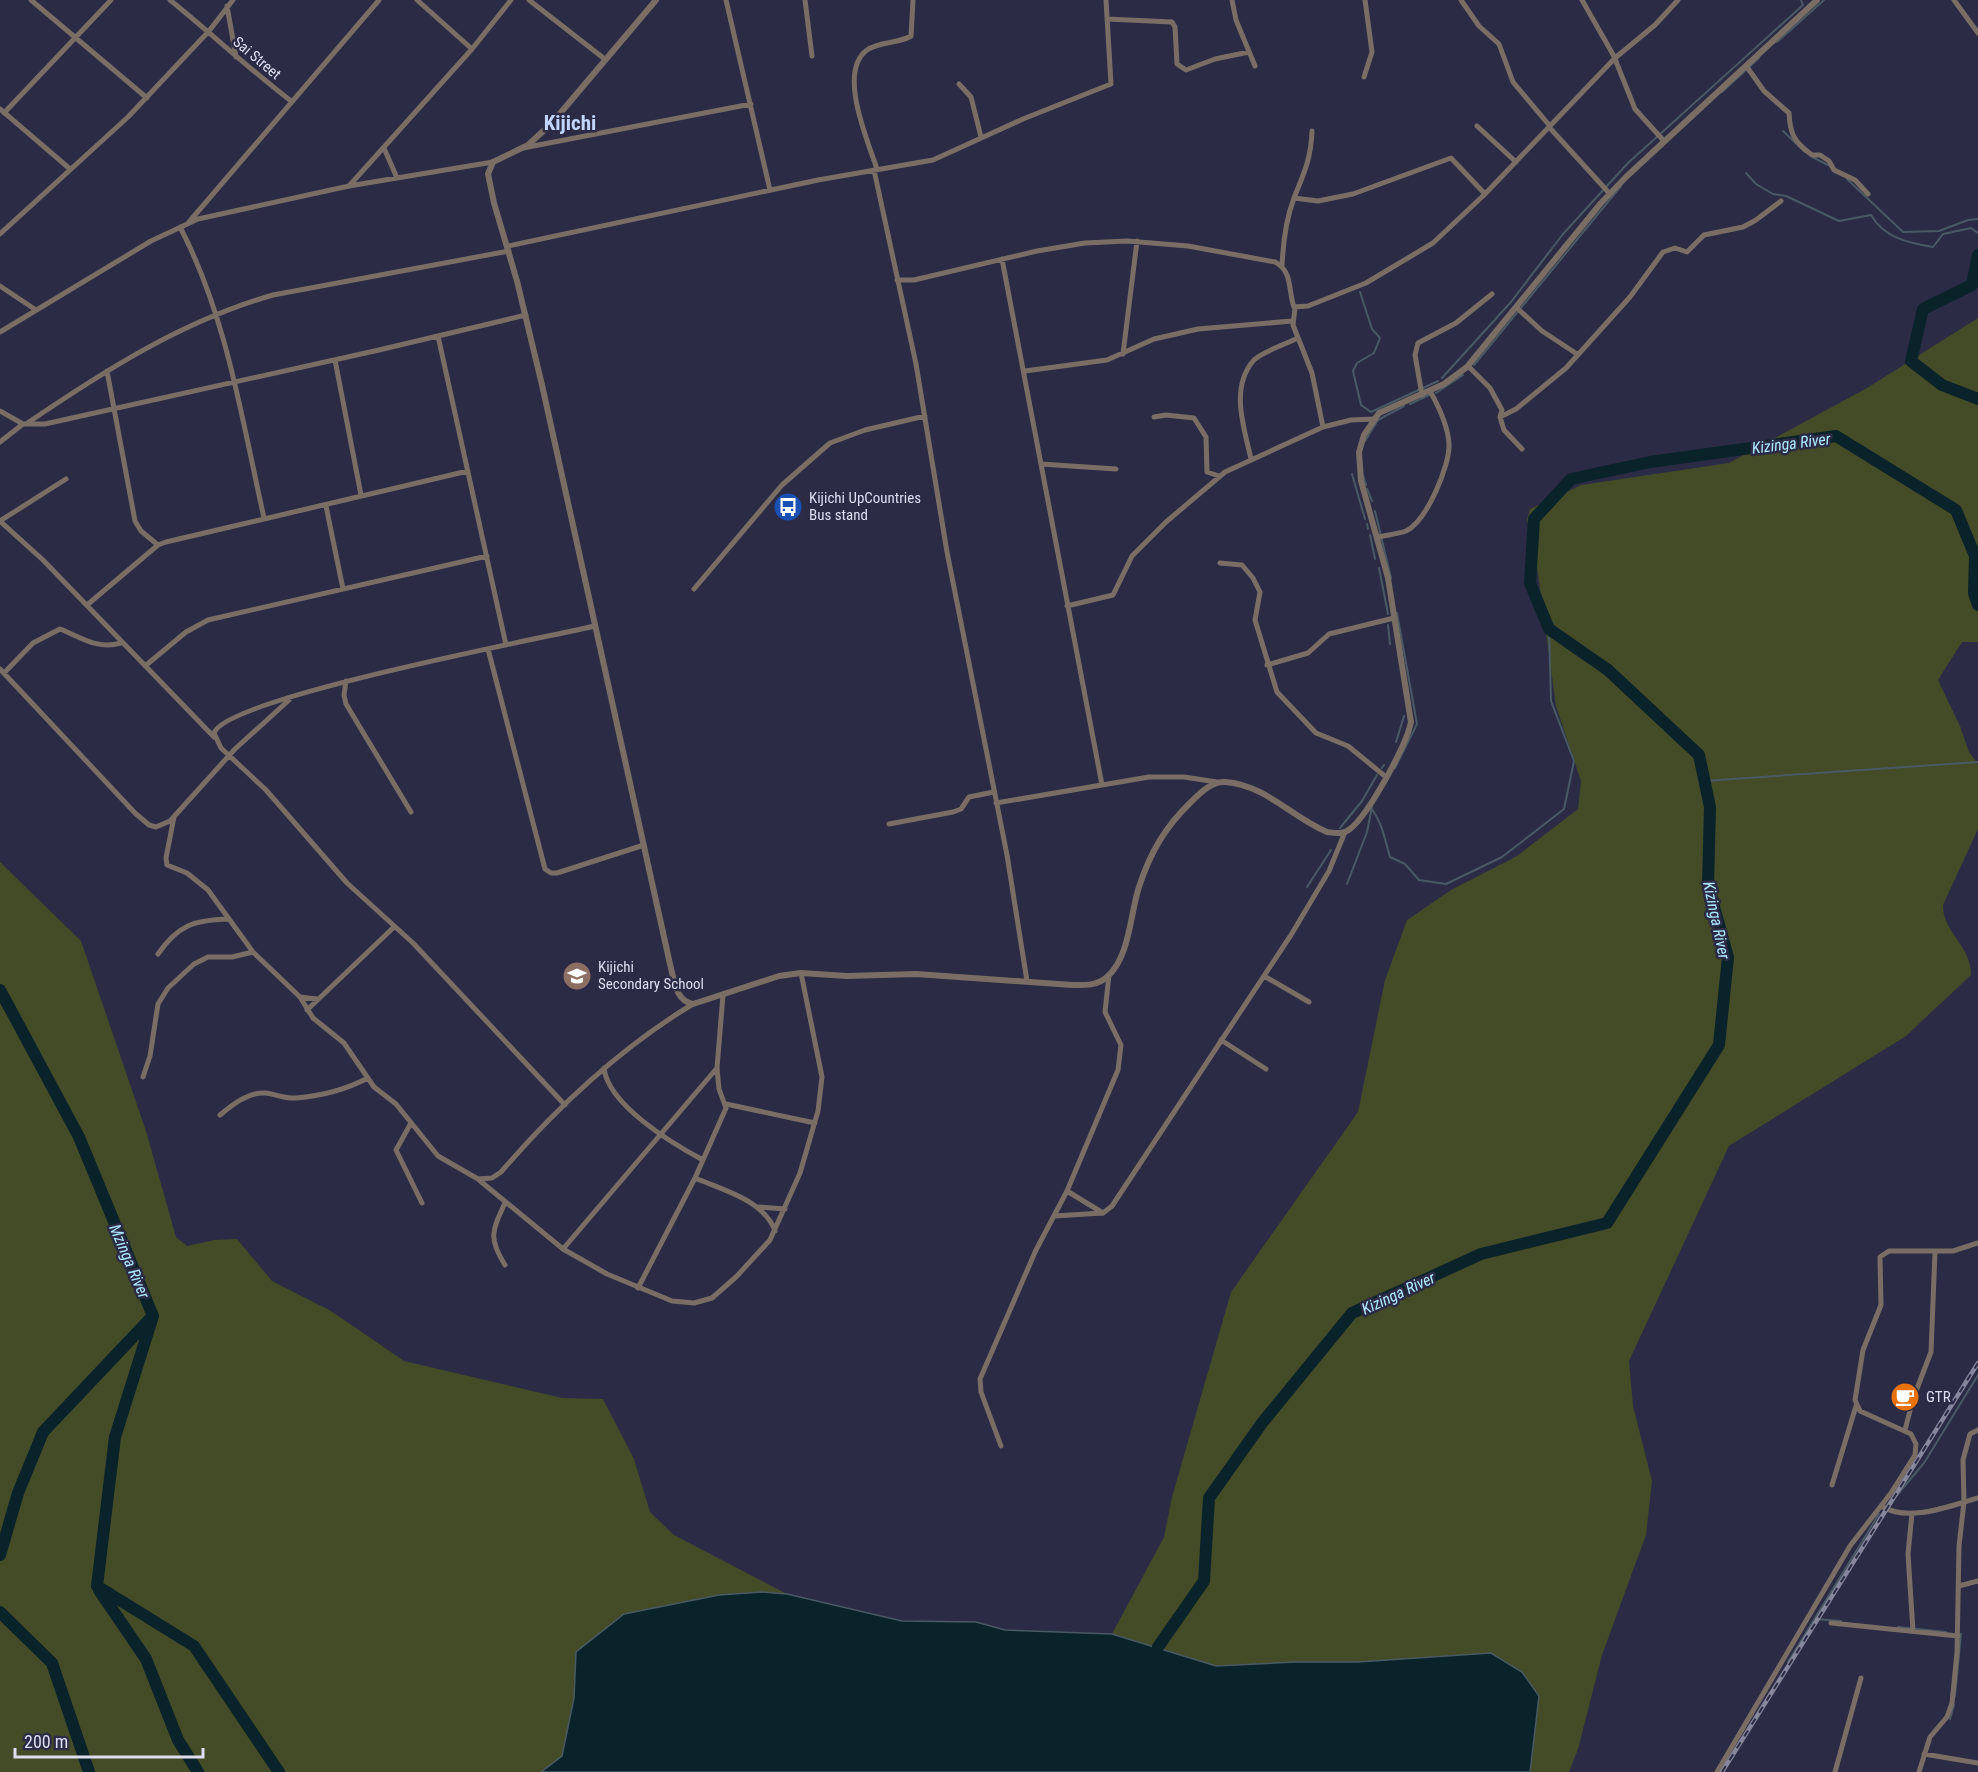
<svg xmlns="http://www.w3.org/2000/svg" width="1978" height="1772" font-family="'Roboto Condensed',sans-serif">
<rect width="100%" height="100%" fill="#2b2b46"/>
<path fill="#434b27" d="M 1978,318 L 1978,642 L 1962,642 L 1938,680 L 1960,726 L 1969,752 L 1978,764 L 1978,829 L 1943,905 C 1942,931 1972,947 1971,975 L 1906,1036 L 1729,1146 L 1629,1361 L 1633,1406 L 1652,1481 L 1646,1535 L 1602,1655 L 1578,1749 L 1569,1772 L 1530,1772 L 1539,1696 L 1358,1662 L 1296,1662 L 1216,1666 L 1112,1634 L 1164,1537 L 1172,1497 L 1231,1292 L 1358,1112 L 1385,980 L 1407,920 L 1451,890 L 1517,856 L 1578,809 L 1581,781 L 1556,706 L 1535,552 L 1527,520 L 1530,509 L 1581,485 L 1729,463 L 1867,388 Z
M 0,862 L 81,941 L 146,1131 L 176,1237 L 187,1246 L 214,1240 L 237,1239 L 272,1281 L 331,1311 L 404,1361 L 562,1398 L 603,1399 L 634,1459 L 650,1512 L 674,1535 L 787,1594 L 719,1595 L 624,1614 L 576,1652 L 574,1698 L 562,1757 L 541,1772 L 0,1772 Z"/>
<path fill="#0a2229" stroke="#495a65" stroke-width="1.5" d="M 762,1592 L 787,1594 L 902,1621 L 976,1622 L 1005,1630 L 1112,1634 L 1216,1666 L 1296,1662 L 1358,1662 L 1491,1653 L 1522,1672 L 1539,1696 L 1530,1772 L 541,1772 L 562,1756 L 574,1698 L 576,1652 L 624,1614 L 719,1595 Z"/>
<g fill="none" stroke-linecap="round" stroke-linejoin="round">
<path stroke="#495a65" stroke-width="2" d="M 1777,42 L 1824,0
M 1722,92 L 1759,58
M 1783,131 L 1805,152
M 1812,157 L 1828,165
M 1746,173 L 1756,184 L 1773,194 L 1786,196 L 1839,221 L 1871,215 C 1884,238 1909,243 1933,247 L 1943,234 L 1971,228 L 1978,233
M 1847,179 L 1903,232 L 1939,231 L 1968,220 L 1978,219
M 1360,292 L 1372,329 L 1380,338 L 1374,353 L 1357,363 L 1353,371 L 1361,405 L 1371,412 L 1438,381
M 1474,365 L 1621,186
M 1442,378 L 1511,302 L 1563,234 L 1628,163 L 1803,5 L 1801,0
M 1436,393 L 1463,375
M 1410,404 L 1429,395
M 1365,441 L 1378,420 L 1404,406
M 1352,474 L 1365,519
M 1363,475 L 1366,485
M 1367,489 L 1372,501
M 1375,511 L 1391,578
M 1367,524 L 1368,529
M 1370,535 L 1375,559
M 1379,568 L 1388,614
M 1388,625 L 1390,644
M 1396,742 L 1404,716
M 1382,768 L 1384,765
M 1395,768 L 1417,724 L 1397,613
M 1704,781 L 1978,762
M 1371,808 C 1382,822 1385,840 1390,857 L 1405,864 L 1419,880 L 1446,884 L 1502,857 L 1564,809 L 1574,761 L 1551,701 L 1549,629
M 1340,828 L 1362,801 L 1377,775
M 1347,884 L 1367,832 L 1372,807
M 1307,887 L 1331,850
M 1887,1507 L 1924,1463 L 1978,1375
M 1815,1619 L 1841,1621
M 1898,1627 L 1946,1632
M 1788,1662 L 1879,1514
M 1955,1696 L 1961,1634 L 1957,1633
M 1950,1719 L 1954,1705"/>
<path stroke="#0a2229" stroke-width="12" d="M 1978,255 L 1972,285 L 1923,309 L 1911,361 L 1942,385 L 1978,399
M 0,990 L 79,1137 L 153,1316 L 115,1437 L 97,1586
M 0,1555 L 18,1493 L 43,1432 L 150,1319
M 97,1586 L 194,1646 L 279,1772
M 99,1590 L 146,1659 L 178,1740 L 198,1772
M 0,1612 L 52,1663 L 89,1772
M 1158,1647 L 1204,1581 L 1209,1498 L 1262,1423 L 1352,1313 L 1481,1254 L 1607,1223 L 1719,1045 L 1728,957 L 1708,885 L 1710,807 L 1699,755 L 1608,670 L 1549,629 L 1530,583 L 1534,519 L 1571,479 L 1650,462 L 1836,436 L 1956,510 L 1975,556 L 1974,593 L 1978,605"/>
<path stroke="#7a6e64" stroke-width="5" d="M 31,0 L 147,98
M 170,0 C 211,33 249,69 291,101
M 417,0 L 472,49
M 529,0 L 606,60
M 726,0 L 770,190
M 805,0 L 812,56
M 1232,0 L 1236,20 L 1255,66
M 1461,0 L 1479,26 L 1499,44 L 1513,82 L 1549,125
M 1582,0 L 1615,58
M 1954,0 L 1978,33
M 227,6 L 236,57
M 1107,19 L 1172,22 L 1175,27 L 1177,64 L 1186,70 L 1215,59 L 1249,52
M 1615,59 L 1635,109 L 1663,140
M 1747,67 L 1764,91 L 1789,113 C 1790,134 1794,142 1812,155 L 1820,155 L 1829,161 L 1834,170 L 1855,180 L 1868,194
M 1364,77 L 1372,52 L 1365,0
M 959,84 L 971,97 L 981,137
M 0,109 L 70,169
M 4,113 L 111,0
M 1477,126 L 1516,162
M 1549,127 L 1610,194
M 384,148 L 397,178
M 523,148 L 751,104
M 877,169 C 868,141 837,72 867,50 C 880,41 898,44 911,36 L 913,0
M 874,170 L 916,364 L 947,552 L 1007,855 L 1027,981
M 349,186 L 472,49 L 511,0
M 1294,198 L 1318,201 L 1353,194 L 1451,158 L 1485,194
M 189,222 L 379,0
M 180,227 C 227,317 242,420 264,518
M 0,234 L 128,117 L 209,31 L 233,0
M 508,246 L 818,180 L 933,160 L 1023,119 L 1111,84 L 1106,0
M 1002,259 L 1102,785
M 1282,266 C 1283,244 1286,219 1294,198 C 1304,173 1311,159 1312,131
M 897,280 L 914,280 L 1037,251 L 1085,243 L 1127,241 L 1188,246 L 1275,262 C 1293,271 1288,291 1294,307 L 1308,306 L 1366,283 L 1433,243 L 1485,194 L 1615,58 L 1655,25 L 1678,0
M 0,286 L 36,310
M 1295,308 L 1293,325 L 1312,373 L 1323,427
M 1517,308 L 1542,331 L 1577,354
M 0,332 L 151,241 L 198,219 L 349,186 L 493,162
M 438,336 L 506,645
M 1123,354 L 1137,241
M 335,360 L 361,495
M 1468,366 L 1490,388 L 1502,410 L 1500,417 L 1504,430 L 1522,449
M 107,371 L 135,521 L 141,531 L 158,545
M 1025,371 L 1107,360 L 1154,339 L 1198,329 L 1292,321
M 1422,395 L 1415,355 L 1418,343 L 1456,323 L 1492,294
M 0,411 L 23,424 L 45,424 L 379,350 L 526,315
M 1154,417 L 1166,415 L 1194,418 L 1206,437 L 1207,472 L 1219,476
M 1500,417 L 1516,409 L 1566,368 L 1630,297 L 1663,252 L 1675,248 L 1687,252 L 1704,235 L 1743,227 L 1756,220 L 1781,201
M 26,424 C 104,371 182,321 273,295 L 509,251
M 0,442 L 23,424
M 1251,459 C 1244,427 1230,389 1253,361 C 1259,353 1288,343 1298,338
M 1041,464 L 1116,469
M 326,506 L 343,589
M 0,521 L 43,560 L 214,737
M 0,521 L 66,479
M 1379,537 C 1387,535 1398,534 1406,531 C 1427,521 1450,465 1449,444 C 1448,425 1439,407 1430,391
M 1220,563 L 1242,565 L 1253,578 L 1260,592 L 1255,620 L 1277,692 L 1316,733 L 1348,746 L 1386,777
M 694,589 L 782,485 L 830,443 L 865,430 L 925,416
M 87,605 L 158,545 L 166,542 L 468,471
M 1067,606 L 1113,595 L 1132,556 L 1166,522 L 1225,472 L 1323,427 L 1351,420 L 1374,419
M 488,649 L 545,869 L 551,873 L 557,873 L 644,845
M 1267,665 L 1308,653 L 1329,634 L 1394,618
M 145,666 L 186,632 L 208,620 L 487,556
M 0,669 L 135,813 L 149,825 L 156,827 L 170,821 L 235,749 L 289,700
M 4,673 L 33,643 L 60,629 C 81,637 97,650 121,643
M 346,681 L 344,695 L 346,704 L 411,812
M 996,803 L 1149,777 L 1184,777 L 1217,782
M 174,817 L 166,858 L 167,865 L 187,873 L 208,890 L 253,952 L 300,997 L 313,1018 L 344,1043 L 374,1087 L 396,1104 L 438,1156 L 478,1179 L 492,1178 L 501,1172 C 557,1107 620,1048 693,1004
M 889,824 L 953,812 L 961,809 L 969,797 L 994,792
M 158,954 C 178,925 194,920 229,919
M 1264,976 L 1309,1002
M 300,997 L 317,999
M 307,1010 L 394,927
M 1221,1040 L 1266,1069
M 604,1068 C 608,1105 673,1144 703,1160
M 143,1077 L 150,1056 L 158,1004 L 168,988 L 194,964 L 208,957 L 232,957 L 253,952
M 726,1104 L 815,1123
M 565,1105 L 413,943 L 347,883 L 266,790 L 221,748 L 214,733 C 225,698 544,638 595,626
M 220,1115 C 232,1105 248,1092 265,1093 C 276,1094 285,1099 296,1098 C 322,1096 345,1090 368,1078
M 411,1123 L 396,1150 L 422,1203
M 695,1178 C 723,1190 764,1200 775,1231
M 479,1180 L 563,1249 L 607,1274 L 672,1301 L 694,1303 L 712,1298 L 736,1277 L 770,1240 L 800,1173 L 818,1111 L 822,1077 L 801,973
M 1067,1191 L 1103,1213
M 759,1207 L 785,1209
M 1054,1216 L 1103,1213 L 1112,1206 L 1291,935 L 1329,871 L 1345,832
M 563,1249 L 717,1068
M 505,1265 C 488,1238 492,1231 505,1203
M 638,1288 L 695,1178 L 726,1108 L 719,1089 L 717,1068 L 723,995
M 1905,1430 L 1913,1399 L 1931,1352 L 1935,1252
M 1001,1446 L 981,1392 L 980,1379 L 1036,1250 L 1067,1191 L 1118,1070 L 1121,1045 L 1105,1012 L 1109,975
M 1832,1485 L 1856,1406
M 1881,1506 C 1909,1523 1949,1506 1978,1498
M 1912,1513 L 1908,1554 L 1913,1631
M 1959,1586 L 1978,1581
M 1831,1623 L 1958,1636
M 1924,1754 L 1978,1763
M 1717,1772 L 1850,1546 L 1891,1493 L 1915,1455 L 1916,1444 L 1911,1434 L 1860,1411 L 1855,1400 L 1863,1350 L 1881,1305 L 1880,1257 L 1889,1251 L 1953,1251 L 1978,1243
M 1835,1772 L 1861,1678
M 1919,1772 L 1930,1737 L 1947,1717 L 1952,1703 L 1957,1653 L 1959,1546 L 1964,1502 L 1963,1460 L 1970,1434 L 1978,1430"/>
<path stroke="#7a6e64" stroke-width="6" d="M 656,0 L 552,123 L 528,145 L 493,162 L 488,174 L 494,203 L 517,281 L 542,385 L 670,964 C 674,979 675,1001 693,1004 L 779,976 L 801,973 L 847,976 L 916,974 L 1072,985 C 1084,985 1097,986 1107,977 C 1130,957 1130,914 1139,887 C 1150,853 1165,827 1191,802 C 1200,793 1212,781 1225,782 C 1266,785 1291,817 1327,832 C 1335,833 1343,835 1350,829 C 1369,814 1406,746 1411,722 L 1388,578 L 1361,481 L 1359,452 L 1364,435 L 1379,413 L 1444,384 L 1467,367 L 1601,203 L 1626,177 L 1817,0"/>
<g stroke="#86869c" stroke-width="4.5">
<path id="rail" d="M 1722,1772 L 1978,1363"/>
</g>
<use href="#rail" stroke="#2b2b46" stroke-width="2" stroke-dasharray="7" stroke-linecap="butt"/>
</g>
<defs>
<g id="bus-disc" transform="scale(1.5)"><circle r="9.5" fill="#1a4fb4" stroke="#2b2b46"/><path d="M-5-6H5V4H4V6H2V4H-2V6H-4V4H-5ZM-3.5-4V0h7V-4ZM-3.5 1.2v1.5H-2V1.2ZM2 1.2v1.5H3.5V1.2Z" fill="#fff"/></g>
<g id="school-disc" transform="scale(1.5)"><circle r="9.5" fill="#8d6e63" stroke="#2b2b46"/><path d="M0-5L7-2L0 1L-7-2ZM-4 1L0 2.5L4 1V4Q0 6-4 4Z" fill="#fff"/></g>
<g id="cafe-disc" transform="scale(1.5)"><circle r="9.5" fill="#e8710a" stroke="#2b2b46"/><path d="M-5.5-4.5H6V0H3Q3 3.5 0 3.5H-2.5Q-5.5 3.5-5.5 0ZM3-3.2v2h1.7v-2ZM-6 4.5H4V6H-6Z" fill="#fff"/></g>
</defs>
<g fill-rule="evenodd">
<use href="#bus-disc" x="788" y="507"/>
<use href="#school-disc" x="577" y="976"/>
<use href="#cafe-disc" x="1905" y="1397"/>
</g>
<g text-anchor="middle" stroke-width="5" stroke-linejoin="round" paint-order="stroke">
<g font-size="15" fill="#dddef0" stroke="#2b2b46">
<text transform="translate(257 58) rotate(40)" y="5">Sai Street</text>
</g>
<g font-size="15" fill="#dddef0" stroke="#2b2b46" text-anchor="start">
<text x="809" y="503">Kijichi UpCountries<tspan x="809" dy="17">Bus stand</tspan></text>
<text x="598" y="972">Kijichi<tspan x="598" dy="17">Secondary School</tspan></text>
<text x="1926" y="1402">GTR</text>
</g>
<g font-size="16" font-style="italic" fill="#ade9ff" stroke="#2b2b46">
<text transform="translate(1791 443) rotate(-7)" y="6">Kizinga River</text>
<text transform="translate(1717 920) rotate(78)" y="6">Kizinga River</text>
<text transform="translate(130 1261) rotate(67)" y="6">Mzinga River</text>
<text transform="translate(1398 1293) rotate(-25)" y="6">Kizinga River</text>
</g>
<g font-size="21" font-weight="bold" fill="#c1d5fd" stroke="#2b2b46">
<text x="570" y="130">Kijichi</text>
</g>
</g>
<path d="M15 1748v9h188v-9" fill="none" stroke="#dddef0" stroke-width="3"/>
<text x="24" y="1748" font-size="18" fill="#dddef0" stroke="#2b2b46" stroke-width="4.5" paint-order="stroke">200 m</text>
</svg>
